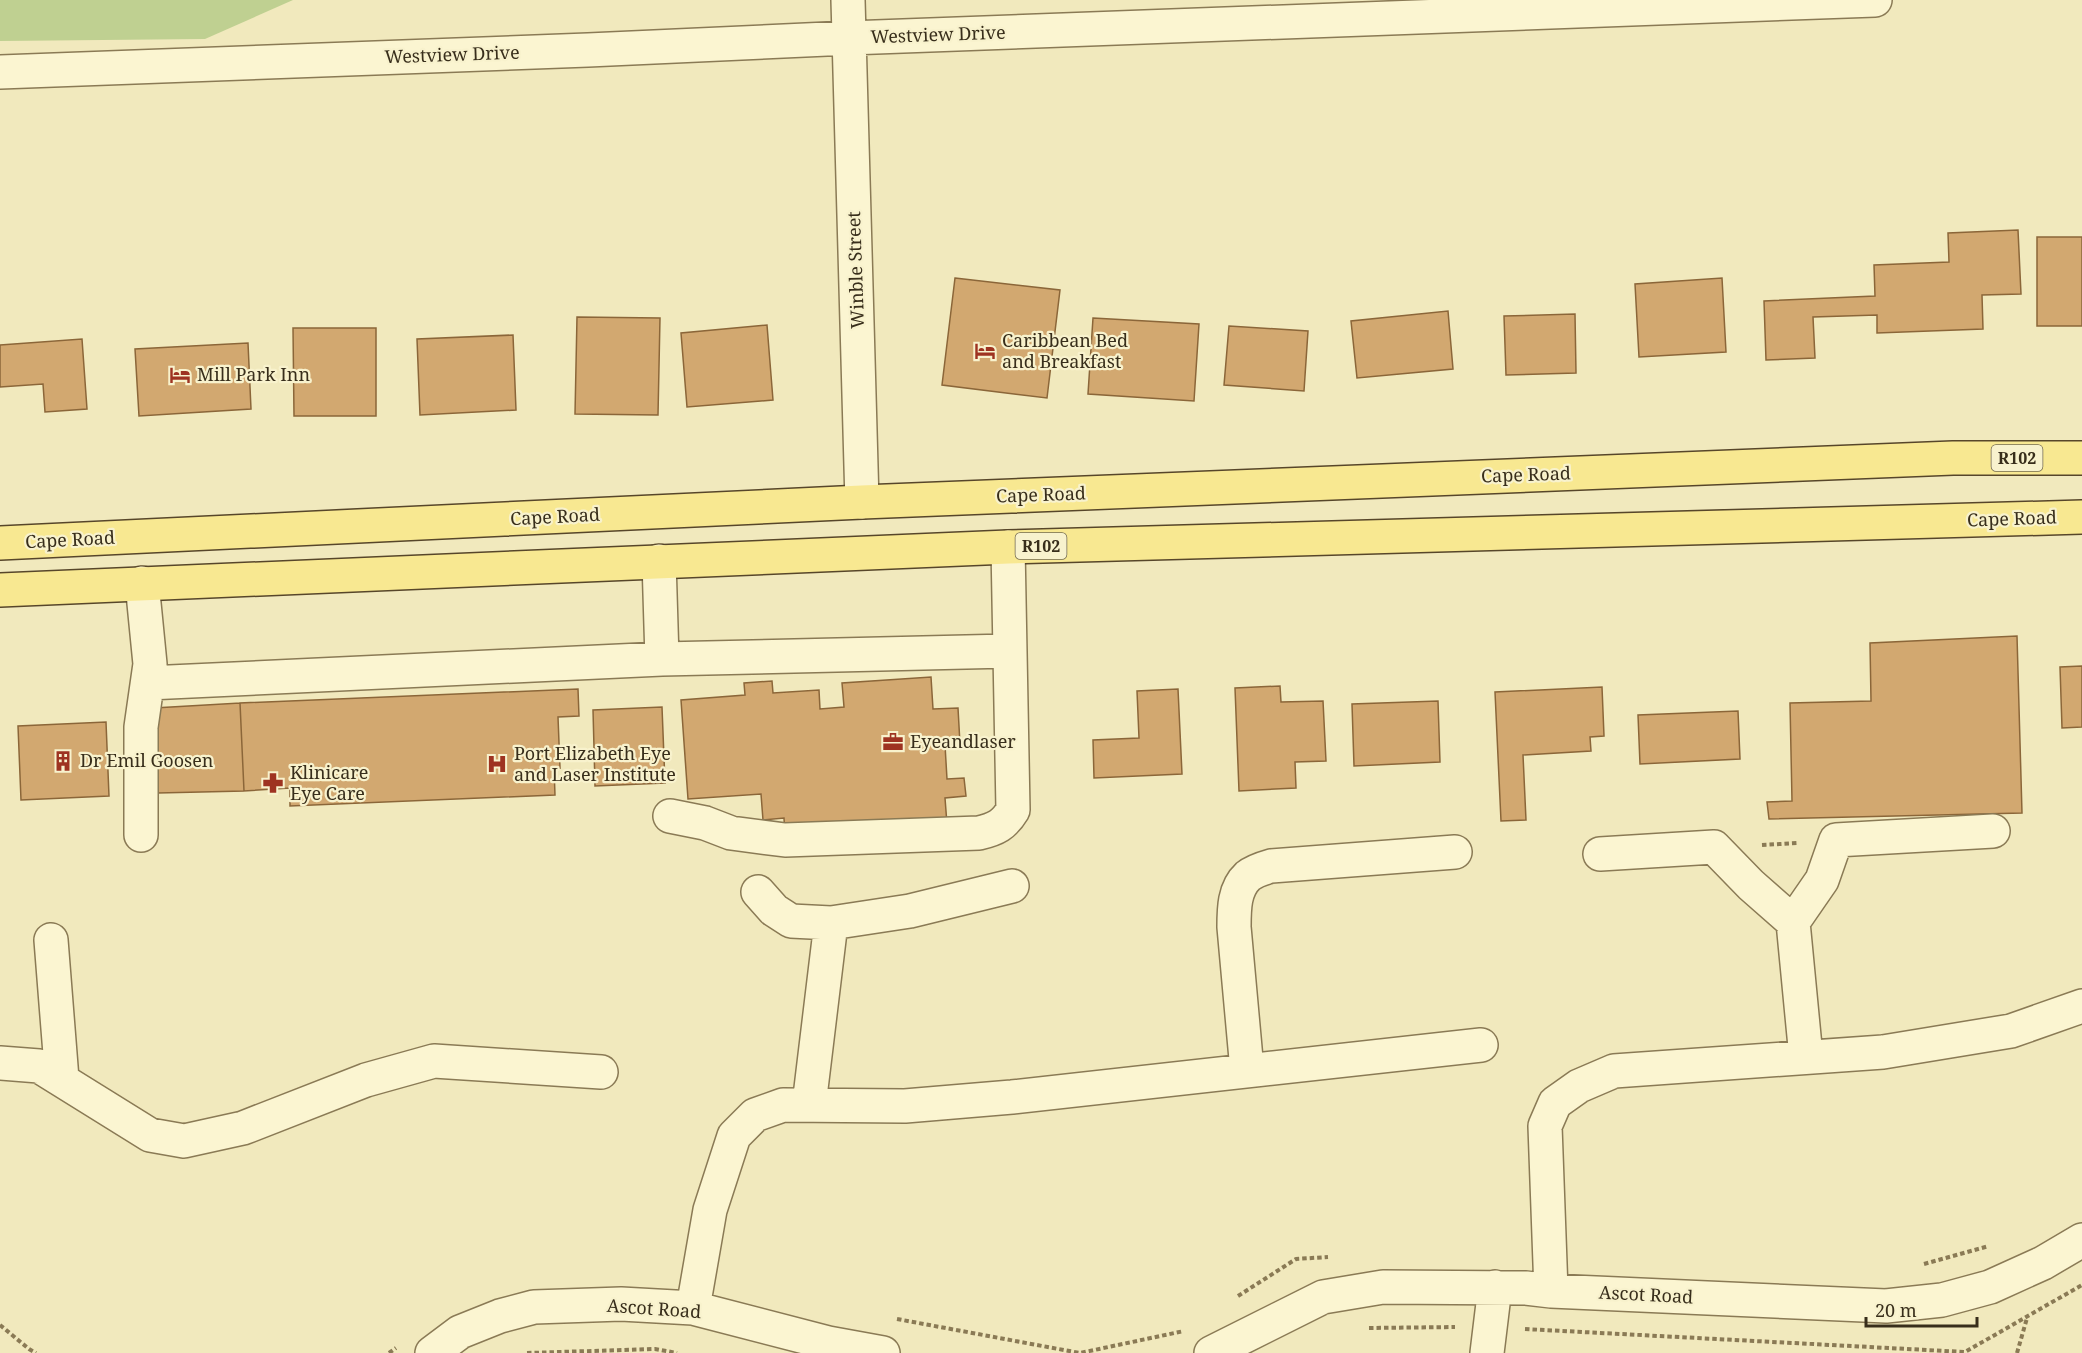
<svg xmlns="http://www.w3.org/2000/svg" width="2082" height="1353" font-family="'Noto Serif',serif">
<rect width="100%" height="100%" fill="#f1e9bd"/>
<path fill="#bfd091" d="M 0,0 L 293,0 L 205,39 L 0,41 Z"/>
<path fill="#d2a870" stroke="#8b6639" stroke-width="1.5" d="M 2018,230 L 2021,294 L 1982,295 L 1983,329 L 1877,333 L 1877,315 L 1813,317 L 1815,358 L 1766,360 L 1764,301 L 1875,296 L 1874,265 L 1949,262 L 1948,233 Z
M 2037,237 L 2082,237 L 2082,326 L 2037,326 Z
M 955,278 L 1060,290 L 1047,398 L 942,385 Z
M 1722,278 L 1726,352 L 1639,357 L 1635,284 Z
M 1448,311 L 1453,369 L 1357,378 L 1351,321 Z
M 1575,314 L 1576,373 L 1506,375 L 1504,316 Z
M 577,317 L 660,318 L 658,415 L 575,414 Z
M 1093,318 L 1199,324 L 1194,401 L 1088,394 Z
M 767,325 L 773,400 L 687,407 L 681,333 Z
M 1229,326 L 1308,331 L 1304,391 L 1224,385 Z
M 293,328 L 376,328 L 376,416 L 294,416 Z
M 513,335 L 516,410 L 420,415 L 417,339 Z
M 82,339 L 87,409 L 45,412 L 43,384 L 0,387 L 0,345 Z
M 248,343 L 251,409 L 139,416 L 135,349 Z
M 2017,636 L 2022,813 L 1769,819 L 1767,802 L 1792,801 L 1790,703 L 1871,701 L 1870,643 Z
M 2082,666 L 2082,727 L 2062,728 L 2060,667 Z
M 931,677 L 933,709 L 958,708 L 960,744 L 945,745 L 947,779 L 964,778 L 966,796 L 945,798 L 947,824 L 785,836 L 784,818 L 763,820 L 761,794 L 688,799 L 681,700 L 745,695 L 744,683 L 772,681 L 773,693 L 819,690 L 820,709 L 844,707 L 842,683 Z
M 1280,686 L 1281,702 L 1323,701 L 1326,761 L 1295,762 L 1296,788 L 1239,791 L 1235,688 Z
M 1602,687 L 1604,736 L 1590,737 L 1591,751 L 1523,755 L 1526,820 L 1501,821 L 1495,692 Z
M 578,689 L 579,716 L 558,717 L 560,768 L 554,767 L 555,795 L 290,806 L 290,788 L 244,791 L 240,703 Z
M 1178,689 L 1182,774 L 1094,778 L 1093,740 L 1139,738 L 1137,691 Z
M 1438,701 L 1440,762 L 1354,766 L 1352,704 Z
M 240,703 L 244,791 L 158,793 L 154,708 Z
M 662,707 L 665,783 L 595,786 L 593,710 Z
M 1738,711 L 1740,759 L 1640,764 L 1638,715 Z
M 106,722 L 109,796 L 21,800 L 18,726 Z"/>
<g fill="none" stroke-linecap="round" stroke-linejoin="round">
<g stroke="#8a7a55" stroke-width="36">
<path id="minor" d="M 848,0 L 862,502
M 0,72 L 588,50 L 849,38 L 1875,0
M 659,561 L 662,659
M 148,683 L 662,659 L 1009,651
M 670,816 L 705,823 L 731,833 L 785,840 L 979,833 C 996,829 1004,825 1013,810 L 1008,547
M 141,835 L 141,727 L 150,664 L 142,583
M 1600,854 L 1714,847 L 1751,885 L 1793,922
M 758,892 L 774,910 L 791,921 L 831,923 L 910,911 L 1012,886
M 51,940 L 62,1079
M 1806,1057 L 1793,922 L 1822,880 L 1836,840 L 1993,831
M 0,1063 L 39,1066 L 150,1135 L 184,1141 L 243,1128 L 366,1080 L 434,1061 L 601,1072
M 1247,1070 L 1234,927 C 1234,909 1234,889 1248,876 C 1254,871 1264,868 1271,866 L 1455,852
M 809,1105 L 831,923
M 1551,1291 L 1545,1126 L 1555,1103 L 1579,1086 L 1614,1071 L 1883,1052 L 2011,1031 L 2082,1006
M 693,1308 L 710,1210 L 734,1136 L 755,1115 L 783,1105 L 905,1106 L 1012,1097 L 1481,1045
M 432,1353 L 460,1332 L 500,1316 L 534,1307 L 621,1304 L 693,1308 L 828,1343 L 883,1353
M 1211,1353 L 1323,1297 L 1383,1287 L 1526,1288 L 1551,1291 L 1886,1306 L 1942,1300 L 1990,1287 L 2043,1263 L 2082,1240
M 1487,1353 L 1495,1287"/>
</g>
<g stroke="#57462a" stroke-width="36">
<path id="major" d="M 0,543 L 862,502 L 1953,458 L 2082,458
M 0,590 L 1008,547 L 2082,517"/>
</g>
<path stroke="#8a7a55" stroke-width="4" stroke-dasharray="4.5 3" stroke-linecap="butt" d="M 1762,845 L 1797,843
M 1924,1264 L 1989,1246
M 1238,1296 L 1296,1259 L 1328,1257
M 897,1319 L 1080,1353 L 1184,1331
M 0,1325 L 29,1349 L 36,1353
M 1369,1328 L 1455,1327
M 1525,1329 L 1965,1352 L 2082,1285
M 389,1353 L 396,1348
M 527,1353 L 655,1349 L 677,1353
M 2017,1353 L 2027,1318"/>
<use href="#minor" stroke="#fbf5d1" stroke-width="33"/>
<use href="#major" stroke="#f8e891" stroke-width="33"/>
</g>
<defs>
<g id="hotel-bare" transform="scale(1.62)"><path d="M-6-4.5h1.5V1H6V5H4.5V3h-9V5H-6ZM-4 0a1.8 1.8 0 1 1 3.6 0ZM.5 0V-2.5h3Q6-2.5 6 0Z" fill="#9e3321" stroke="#f8f2cd" stroke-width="2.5" paint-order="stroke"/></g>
<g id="office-bare" transform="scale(1.62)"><path d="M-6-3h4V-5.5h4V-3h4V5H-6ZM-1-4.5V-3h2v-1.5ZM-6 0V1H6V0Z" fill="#9e3321" stroke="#f8f2cd" stroke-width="2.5" paint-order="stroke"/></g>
<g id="building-bare" transform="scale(1.62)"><path d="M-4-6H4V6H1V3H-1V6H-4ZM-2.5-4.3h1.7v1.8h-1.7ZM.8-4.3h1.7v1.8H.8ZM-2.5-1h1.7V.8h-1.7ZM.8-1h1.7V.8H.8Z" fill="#9e3321" stroke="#f8f2cd" stroke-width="2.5" paint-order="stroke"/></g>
<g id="hospital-bare" transform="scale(1.62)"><path d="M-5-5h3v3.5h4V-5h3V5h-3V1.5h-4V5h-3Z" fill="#9e3321" stroke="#f8f2cd" stroke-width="2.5" paint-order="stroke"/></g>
<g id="pharmacy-bare" transform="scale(1.62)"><path d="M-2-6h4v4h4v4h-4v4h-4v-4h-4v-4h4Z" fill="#9e3321" stroke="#f8f2cd" stroke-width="2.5" paint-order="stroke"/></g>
</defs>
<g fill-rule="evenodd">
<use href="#hotel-bare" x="985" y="351"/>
<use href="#hotel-bare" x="180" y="375"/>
<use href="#office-bare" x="893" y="742"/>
<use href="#building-bare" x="63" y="761"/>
<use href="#hospital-bare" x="497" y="764"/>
<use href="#pharmacy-bare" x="273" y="783"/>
</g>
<g text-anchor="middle" stroke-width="4.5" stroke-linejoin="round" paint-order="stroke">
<g fill="#f8f2cd" stroke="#726950" stroke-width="1.5">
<rect x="1991.5" y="445" width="51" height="26" rx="4.5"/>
<rect x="1015.5" y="533" width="51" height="26" rx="4.5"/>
</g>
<g font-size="16" font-weight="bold" fill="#382e1b">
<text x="2017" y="464">R102</text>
<text x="1041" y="552">R102</text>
</g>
<g font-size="18" fill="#382e1b" stroke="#f8f2cd">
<text transform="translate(938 35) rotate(-2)" y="6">Westview Drive</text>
<text transform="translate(452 55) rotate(-2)" y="6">Westview Drive</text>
<text transform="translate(856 270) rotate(-92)" y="6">Winble Street</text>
<text transform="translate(1526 475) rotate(-2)" y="6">Cape Road</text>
<text transform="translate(1041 495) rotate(-2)" y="6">Cape Road</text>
<text transform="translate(555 517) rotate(-3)" y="6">Cape Road</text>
<text transform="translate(2012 519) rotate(-2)" y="6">Cape Road</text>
<text transform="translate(70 540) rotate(-3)" y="6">Cape Road</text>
<text transform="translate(1646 1295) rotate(3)" y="6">Ascot Road</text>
<text transform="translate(654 1309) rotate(4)" y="6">Ascot Road</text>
</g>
<g font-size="18" fill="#382e1b" stroke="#f8f2cd" text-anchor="start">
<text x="1002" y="347">Caribbean Bed<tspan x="1002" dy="21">and Breakfast</tspan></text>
<text x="197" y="381">Mill Park Inn</text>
<text x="910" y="748">Eyeandlaser</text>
<text x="514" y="760">Port Elizabeth Eye<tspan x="514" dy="21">and Laser Institute</tspan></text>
<text x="80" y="767">Dr Emil Goosen</text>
<text x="290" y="779">Klinicare<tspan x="290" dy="21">Eye Care</tspan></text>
</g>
</g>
<path d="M1866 1317v9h111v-9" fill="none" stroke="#382e1b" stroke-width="3"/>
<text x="1875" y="1317" font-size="18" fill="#382e1b" stroke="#f8f2cd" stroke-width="4.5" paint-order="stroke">20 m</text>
</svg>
